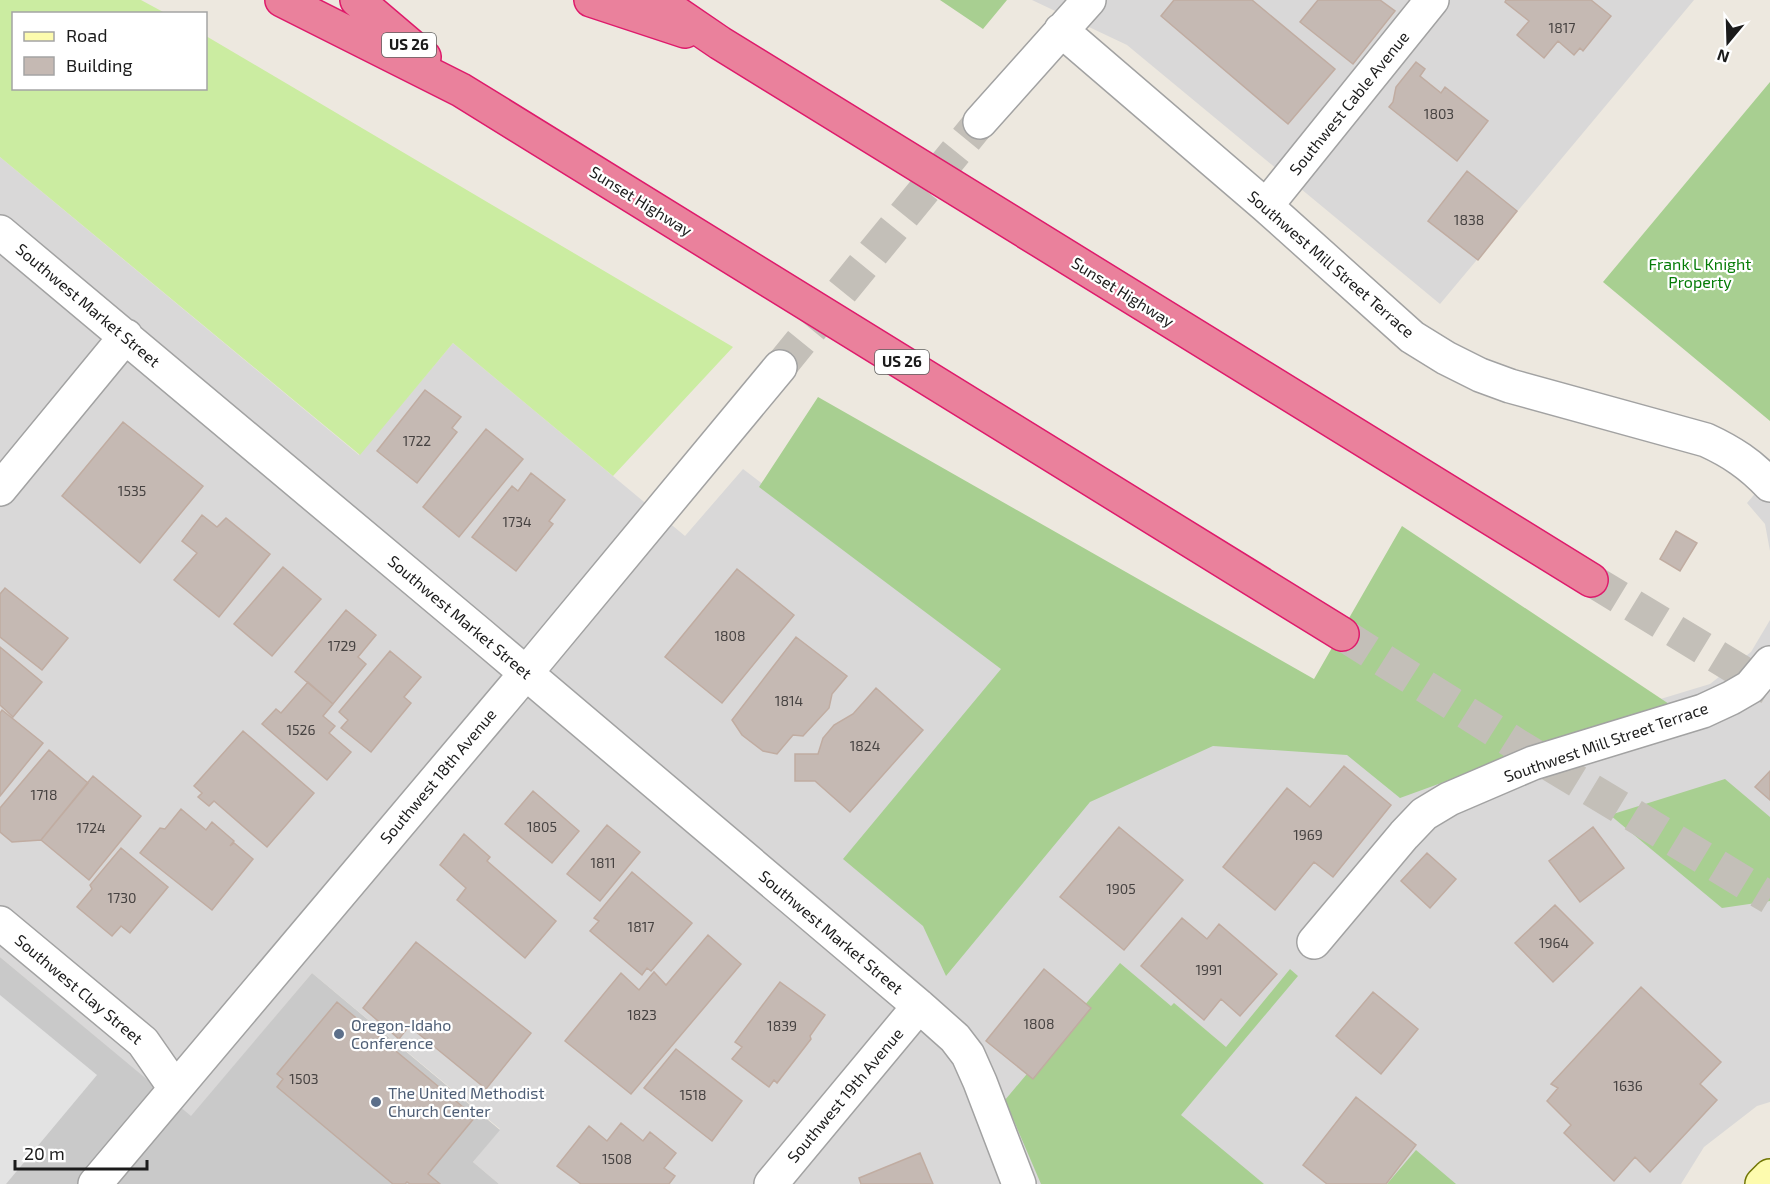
<svg xmlns="http://www.w3.org/2000/svg" width="1770" height="1184" font-family="'Exo 2',sans-serif">
<rect width="100%" height="100%" fill="#ede8df"/>
<path fill="#d9d8d8" d="M 1032,0 L 1694,0 L 1440,304 L 1127,45 Z
M 0,157 L 359,455 L 453,343 L 685,536 L 743,469 L 1091,736 L 1588,721 L 1710,684 L 1751,652 L 1770,620 L 1770,1102 L 1757,1106 L 1704,1147 L 1681,1184 L 499,1184 L 473,1162 L 500,1129 L 312,973 L 191,1117 L 0,957 Z
M 1770,476 L 1770,551 L 1765,524 L 1747,503 Z"/>
<path fill="#c9c9c9" d="M 0,957 L 191,1116 L 312,973 L 500,1130 L 473,1162 L 499,1184 L 0,1184 Z"/>
<path fill="#cbeca1" d="M 0,0 L 141,0 L 165,13 L 14,14 L 14,88 L 206,88 L 206,36 L 733,347 L 613,476 L 453,343 L 360,455 L 0,157 Z"/>
<path fill="#a8cf91" d="M 940,0 L 1007,0 L 983,29 Z
M 1770,82 L 1770,421 L 1603,282 Z
M 818,397 L 1314,679 L 1402,526 L 1669,704 L 1587,730 L 1400,798 L 1347,755 L 1213,746 L 1090,802 L 946,976 L 923,926 L 843,859 L 1001,669 L 759,487 Z
M 1725,779 L 1770,817 L 1770,901 L 1722,908 L 1610,815 Z
M 1120,963 L 1171,1006 L 1174,1003 L 1226,1047 L 1290,969 L 1298,976 L 1181,1115 L 1264,1184 L 1041,1184 L 1005,1100 Z
M 1416,1150 L 1456,1184 L 1387,1184 Z"/>
<path fill="#e3e3e3" d="M 0,995 L 97,1075 L 6,1184 L 0,1184 Z"/>
<path fill="#c5b9b3" stroke="#c0aca1" stroke-width="1.5" d="M 1174,0 L 1252,0 L 1335,69 L 1288,124 L 1161,16 Z
M 1318,0 L 1380,0 L 1395,11 L 1353,64 L 1300,22 Z
M 1506,0 L 1591,0 L 1611,16 L 1583,51 L 1580,48 L 1574,55 L 1558,41 L 1544,58 L 1517,35 L 1529,21 L 1505,2 Z
M 1416,62 L 1425,69 L 1420,76 L 1441,93 L 1445,87 L 1488,121 L 1457,161 L 1389,107 L 1393,102 L 1396,87 Z
M 1467,171 L 1517,211 L 1478,260 L 1428,221 Z
M 425,390 L 461,417 L 452,428 L 457,432 L 417,483 L 377,451 Z
M 123,422 L 203,486 L 140,563 L 62,496 Z
M 486,429 L 523,459 L 459,537 L 423,507 Z
M 531,473 L 565,500 L 549,521 L 553,524 L 516,571 L 472,537 L 512,486 L 518,491 Z
M 202,515 L 217,527 L 226,518 L 270,554 L 219,617 L 174,580 L 197,553 L 182,541 Z
M 1676,531 L 1697,543 L 1680,571 L 1660,559 Z
M 283,567 L 321,599 L 272,656 L 234,624 Z
M 737,569 L 794,615 L 722,703 L 665,657 Z
M 5,588 L 68,638 L 42,670 L 0,637 L 0,594 Z
M 346,610 L 376,635 L 358,657 L 366,664 L 333,704 L 295,672 Z
M 796,637 L 847,676 L 832,694 L 829,708 L 803,736 L 793,735 L 777,754 L 763,751 L 742,735 L 732,720 Z
M 0,647 L 42,682 L 13,717 L 0,705 Z
M 390,651 L 421,677 L 404,697 L 411,703 L 371,752 L 341,728 L 348,720 L 339,712 Z
M 308,682 L 333,704 L 323,716 L 335,726 L 329,733 L 351,752 L 327,780 L 262,724 L 276,709 L 281,713 Z
M 876,688 L 923,730 L 850,812 L 815,781 L 795,781 L 795,754 L 818,754 L 823,738 L 834,725 L 853,714 Z
M 2,710 L 43,743 L 0,796 L 0,713 Z
M 243,731 L 314,793 L 267,847 L 214,801 L 209,806 L 198,797 L 202,793 L 194,786 Z
M 49,750 L 88,783 L 41,840 L 12,842 L 0,832 L 0,808 Z
M 1344,766 L 1391,805 L 1333,877 L 1314,862 L 1275,910 L 1223,867 L 1287,788 L 1310,807 Z
M 1770,771 L 1770,800 L 1755,787 Z
M 93,776 L 141,816 L 89,880 L 41,840 Z
M 533,791 L 579,831 L 552,863 L 505,824 Z
M 181,809 L 206,830 L 212,822 L 234,841 L 230,846 L 234,843 L 253,859 L 212,910 L 140,853 L 160,828 L 165,829 Z
M 607,825 L 640,852 L 600,901 L 567,874 Z
M 1119,827 L 1183,880 L 1124,950 L 1060,897 Z
M 1593,827 L 1624,868 L 1580,902 L 1549,861 Z
M 464,834 L 490,857 L 487,861 L 556,921 L 525,958 L 457,900 L 466,888 L 440,865 Z
M 121,848 L 168,887 L 130,933 L 121,926 L 112,936 L 77,907 L 92,889 L 90,885 Z
M 1427,853 L 1456,879 L 1430,908 L 1401,881 Z
M 632,872 L 692,923 L 651,971 L 647,968 L 642,975 L 590,931 L 599,921 L 594,918 Z
M 1555,905 L 1593,943 L 1553,982 L 1515,943 Z
M 1182,918 L 1207,939 L 1219,924 L 1277,974 L 1240,1016 L 1221,999 L 1204,1020 L 1141,966 Z
M 708,935 L 741,964 L 631,1094 L 565,1041 L 621,973 L 639,990 L 654,972 L 666,985 Z
M 416,942 L 531,1033 L 486,1089 L 409,1026 L 399,1039 L 363,1008 Z
M 1044,969 L 1091,1008 L 1033,1079 L 986,1041 Z
M 780,982 L 825,1015 L 810,1036 L 811,1039 L 777,1083 L 774,1080 L 769,1087 L 732,1059 L 742,1047 L 735,1042 Z
M 1641,987 L 1721,1062 L 1700,1084 L 1717,1100 L 1650,1172 L 1635,1157 L 1614,1181 L 1564,1133 L 1571,1125 L 1547,1101 L 1558,1088 L 1551,1084 Z
M 1373,992 L 1418,1029 L 1381,1074 L 1336,1036 Z
M 337,1002 L 475,1117 L 428,1174 L 440,1184 L 410,1184 L 407,1182 L 405,1184 L 393,1184 L 277,1087 L 283,1079 L 277,1074 Z
M 676,1049 L 742,1101 L 712,1141 L 644,1088 Z
M 1356,1097 L 1416,1145 L 1386,1184 L 1327,1184 L 1303,1165 Z
M 621,1123 L 643,1141 L 650,1132 L 676,1153 L 664,1168 L 675,1176 L 669,1184 L 581,1184 L 557,1166 L 589,1126 L 607,1141 Z
M 920,1153 L 933,1184 L 861,1184 L 859,1178 Z"/>
<g fill="none" stroke-linecap="round" stroke-linejoin="round">
<path stroke="#c3bfb8" stroke-width="33" stroke-dasharray="33 16" stroke-linecap="butt" d="M 780,367 L 980,122"/>
<path stroke="#c3bfb8" stroke-width="33" stroke-dasharray="33 16" stroke-linecap="butt" d="M 1591,580 L 1770,689
M 1342,634 L 1519,746 L 1770,898"/>
<g stroke="#a2a2a2" stroke-width="36">
<path id="minor" d="M 1061,30 L 1266,206 L 1412,337 L 1446,358 L 1480,375 L 1510,386 L 1706,440 C 1732,452 1750,464 1770,485
M 980,122 L 1089,0
M 1266,206 L 1432,0
M 0,232 L 481,635 L 919,1006 L 955,1038 L 968,1055 L 980,1082 L 1019,1184
M 0,489 L 126,336
M 0,923 L 143,1042 L 175,1088
M 1314,942 L 1404,835 L 1424,814 L 1449,799 L 1533,763 L 1703,711 L 1731,698 L 1750,687 L 1770,663
M 95,1184 L 526,673 L 780,367
M 771,1184 L 919,1006"/>
</g>
<g stroke="#6f7400" stroke-width="36">
<path id="secondary" d="M 1762,1184 L 1770,1176"/>
</g>
<g stroke="#de1a6b" stroke-width="36">
<path id="motorway" d="M 282,0 L 461,90 L 1342,634
M 357,0 L 424,57
M 591,0 L 685,31
M 657,0 L 720,43 L 1591,580"/>
</g>
<use href="#minor" stroke="#fff" stroke-width="33"/>
<use href="#secondary" stroke="#fdfbae" stroke-width="33"/>
<use href="#motorway" stroke="#ea819c" stroke-width="33"/>
</g>
<g fill="#5c6f8a" stroke="#fff" stroke-width="2">
<circle cx="339" cy="1034" r="6"/>
<circle cx="376" cy="1102" r="6"/>
</g>
<g text-anchor="middle" stroke-width="4.5" stroke-linejoin="round" paint-order="stroke">
<g font-size="14" fill="#464241">
<text x="1562" y="33">1817</text>
<text x="1439" y="119">1803</text>
<text x="1469" y="225">1838</text>
<text x="417" y="446">1722</text>
<text x="132" y="496">1535</text>
<text x="517" y="527">1734</text>
<text x="730" y="641">1808</text>
<text x="342" y="651">1729</text>
<text x="789" y="706">1814</text>
<text x="301" y="735">1526</text>
<text x="865" y="751">1824</text>
<text x="44" y="800">1718</text>
<text x="542" y="832">1805</text>
<text x="91" y="833">1724</text>
<text x="1308" y="840">1969</text>
<text x="603" y="868">1811</text>
<text x="1121" y="894">1905</text>
<text x="122" y="903">1730</text>
<text x="641" y="932">1817</text>
<text x="1554" y="948">1964</text>
<text x="1209" y="975">1991</text>
<text x="642" y="1020">1823</text>
<text x="1039" y="1029">1808</text>
<text x="782" y="1031">1839</text>
<text x="304" y="1084">1503</text>
<text x="1628" y="1091">1636</text>
<text x="693" y="1100">1518</text>
<text x="617" y="1164">1508</text>
</g>
<g fill="#fff" stroke="#5f5f5f" stroke-width="1.5">
<rect x="382" y="33" width="54" height="24" rx="4.5"/>
<rect x="875" y="350" width="54" height="24" rx="4.5"/>
</g>
<g font-size="15" font-weight="bold" fill="#1b1b1b">
<text x="409" y="50">US 26</text>
<text x="902" y="367">US 26</text>
</g>
<g font-size="16" fill="#1b1b1b" stroke="#fff">
<text transform="translate(1349 103) rotate(-51)" y="6">Southwest Cable Avenue</text>
<text transform="translate(641 201) rotate(32)" y="6">Sunset Highway</text>
<text transform="translate(1331 264) rotate(41)" y="6">Southwest Mill Street Terrace</text>
<text transform="translate(1123 292) rotate(32)" y="6">Sunset Highway</text>
<text transform="translate(88 305) rotate(40)" y="6">Southwest Market Street</text>
<text transform="translate(460 617) rotate(40)" y="6">Southwest Market Street</text>
<text transform="translate(1606 742) rotate(-19)" y="6">Southwest Mill Street Terrace</text>
<text transform="translate(438 776) rotate(-50)" y="6">Southwest 18th Avenue</text>
<text transform="translate(831 932) rotate(40)" y="6">Southwest Market Street</text>
<text transform="translate(79 989) rotate(40)" y="6">Southwest Clay Street</text>
<text transform="translate(845 1095) rotate(-50)" y="6">Southwest 19th Avenue</text>
</g>
<g font-size="16" fill="#057c07" stroke="#fff">
<text x="1700" y="270">Frank L Knight<tspan x="1700" dy="18">Property</tspan></text>
</g>
<g font-size="16" fill="#4e5e75" stroke="#fff" text-anchor="start">
<text x="351" y="1031">Oregon-Idaho<tspan x="351" dy="18">Conference</tspan></text>
<text x="388" y="1099">The United Methodist<tspan x="388" dy="18">Church Center</tspan></text>
</g>
</g>
<rect x="12" y="12" width="195" height="78" fill="#ffffff" stroke="#a4a4a4" stroke-width="1.5"/>
<rect x="24" y="32" width="30" height="9" fill="#fdfbae" stroke="#a4a4a4" stroke-width="1.5"/>
<text x="66" y="42" font-size="18" fill="#1b1b1b">Road</text>
<rect x="24" y="57" width="30" height="18" fill="#c5b9b3" stroke="#a4a4a4" stroke-width="1.5"/>
<text x="66" y="72" font-size="18" fill="#1b1b1b">Building</text>
<g transform="translate(1728 42) rotate(199)" stroke="#ffffff" stroke-width="4.5" paint-order="stroke">
<path d="M0-4.5L10 22L0 15L-10 22Z" fill="#1b1b1b"/>
<text y="-9" font-size="16" font-weight="bold" text-anchor="middle" fill="#1b1b1b">N</text>
</g>
<path d="M15 1160v9h132v-9" fill="none" stroke="#1b1b1b" stroke-width="3"/>
<text x="24" y="1160" font-size="18" fill="#1b1b1b" stroke="#ffffff" stroke-width="4.5" paint-order="stroke">20 m</text>
</svg>
